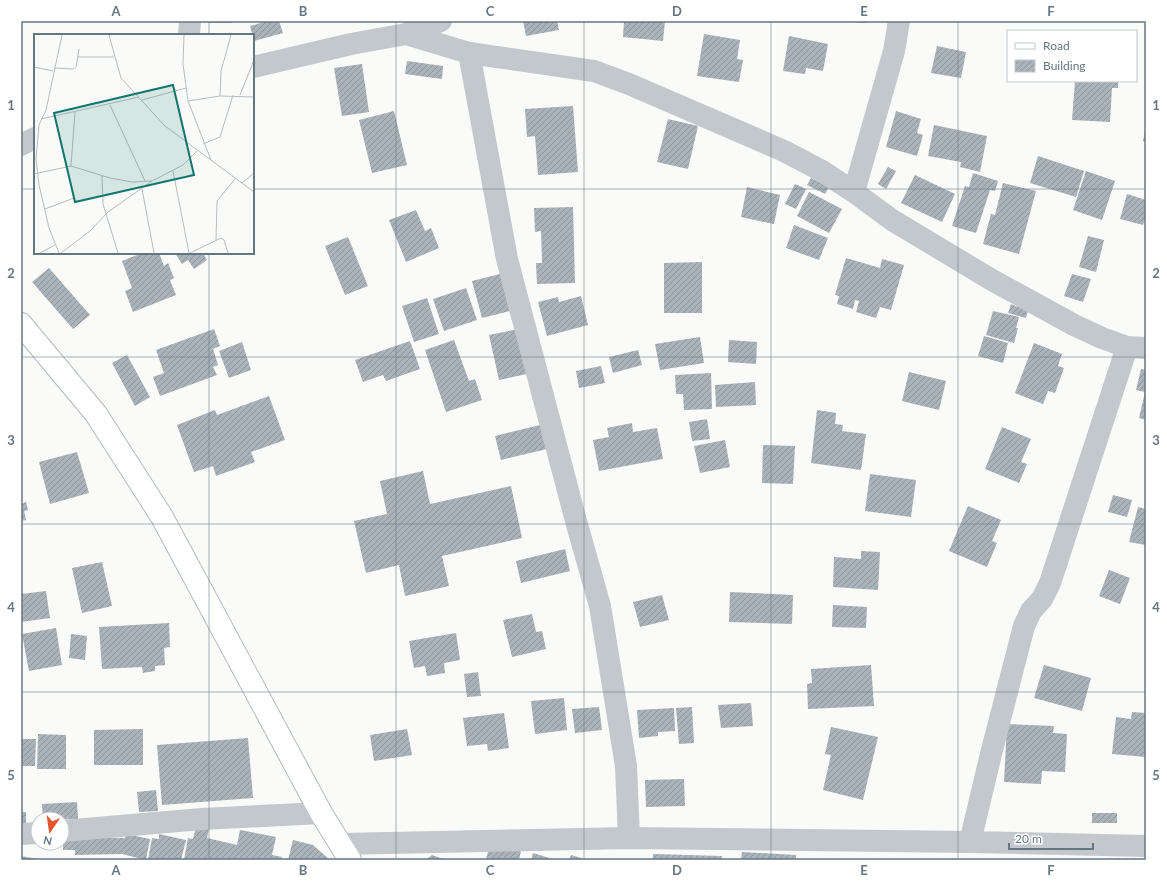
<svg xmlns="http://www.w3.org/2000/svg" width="1167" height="881" font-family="Lato,sans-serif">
<defs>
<pattern id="building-hatch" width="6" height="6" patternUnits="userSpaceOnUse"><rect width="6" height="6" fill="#aab3b9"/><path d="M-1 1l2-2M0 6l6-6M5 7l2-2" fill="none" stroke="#8e969c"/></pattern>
</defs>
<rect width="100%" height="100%" fill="#fafaf8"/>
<path fill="url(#building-hatch)" d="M 209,21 L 232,21 L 232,23 L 209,23 Z
M 268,21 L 279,21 L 283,33 L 254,41 L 250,26 Z
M 523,21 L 557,21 L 559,30 L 526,36 Z
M 624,21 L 665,21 L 663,41 L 623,37 Z
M 852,21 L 866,21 L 866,23 L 852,22 Z
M 704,34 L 740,40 L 737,59 L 743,60 L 739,82 L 697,76 Z
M 789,36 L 828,44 L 823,71 L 806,68 L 805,74 L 783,71 Z
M 937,46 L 966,52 L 961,78 L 931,73 Z
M 407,61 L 443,66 L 442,79 L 405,74 Z
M 362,64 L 369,112 L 342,116 L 334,68 Z
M 1075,81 L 1118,81 L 1118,88 L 1112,88 L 1110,122 L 1072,120 Z
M 573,106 L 578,172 L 538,175 L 535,136 L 527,137 L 525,109 Z
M 394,111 L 407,165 L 372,173 L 359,120 Z
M 896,111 L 921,119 L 917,133 L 923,135 L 917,156 L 886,147 Z
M 668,119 L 698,126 L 688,169 L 657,162 Z
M 934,125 L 987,136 L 980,172 L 960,167 L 961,162 L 928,156 Z
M 1145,131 L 1146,131 L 1146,142 L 1143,141 Z
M 1038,156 L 1084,171 L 1076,197 L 1030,183 Z
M 888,167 L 896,171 L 886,189 L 878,184 Z
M 1086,171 L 1115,181 L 1102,220 L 1073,210 Z
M 973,173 L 998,181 L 995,191 L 990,190 L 976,233 L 952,226 L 965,186 L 969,187 Z
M 915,175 L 955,194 L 942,222 L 901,203 Z
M 811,178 L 829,187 L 825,194 L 807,185 Z
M 1003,183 L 1036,191 L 1019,254 L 983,244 L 991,214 L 995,215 Z
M 795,184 L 806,189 L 796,209 L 785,204 Z
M 747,187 L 780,195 L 774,224 L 741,217 Z
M 809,192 L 842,209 L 829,233 L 797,216 Z
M 1127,194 L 1146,200 L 1146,216 L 1143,225 L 1120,219 Z
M 573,207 L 575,283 L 537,284 L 536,263 L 542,263 L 541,231 L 535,232 L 534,208 Z
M 416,210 L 425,231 L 431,228 L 439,248 L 406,262 L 389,220 Z
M 794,225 L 828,238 L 819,260 L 786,248 Z
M 1088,236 L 1104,240 L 1096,272 L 1079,267 Z
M 348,237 L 368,286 L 345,295 L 325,246 Z
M 142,253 L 159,253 L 164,266 L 168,263 L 174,278 L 170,280 L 176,295 L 133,312 L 125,291 L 132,288 L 122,261 Z
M 175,253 L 203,253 L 207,260 L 194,269 L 188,260 L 182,264 Z
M 846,258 L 880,268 L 882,259 L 904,265 L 891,310 L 880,307 L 876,318 L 856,312 L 859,301 L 855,300 L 853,309 L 837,304 L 839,296 L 835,295 Z
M 702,262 L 702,313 L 664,313 L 664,263 Z
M 49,268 L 90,315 L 73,329 L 32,282 Z
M 500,274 L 510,311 L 482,318 L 472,281 Z
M 1072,274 L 1091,279 L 1083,302 L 1064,296 Z
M 466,288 L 477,320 L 444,331 L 433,299 Z
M 581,296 L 588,325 L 547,336 L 538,302 L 558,297 L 559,302 Z
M 427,298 L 439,334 L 414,342 L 402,306 Z
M 1011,304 L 1028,311 L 1026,318 L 1008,313 Z
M 993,311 L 1019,317 L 1016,328 L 1018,328 L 1014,343 L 986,335 Z
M 214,329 L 220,346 L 213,349 L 218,365 L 213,367 L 217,375 L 160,396 L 153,377 L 164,373 L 156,350 Z
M 518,329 L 527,374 L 499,380 L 489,335 Z
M 984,336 L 1008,343 L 1003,363 L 978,356 Z
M 700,337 L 704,363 L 660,370 L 655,344 Z
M 454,340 L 469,381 L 475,379 L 482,400 L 446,412 L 425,350 Z
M 729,340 L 757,342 L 756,364 L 728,362 Z
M 410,341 L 420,369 L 386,381 L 383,375 L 363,382 L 355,360 Z
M 242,342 L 251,370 L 229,378 L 219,351 Z
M 1034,343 L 1062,354 L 1058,366 L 1064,368 L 1055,393 L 1048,391 L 1043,404 L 1015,393 Z
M 638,350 L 642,365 L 613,373 L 609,357 Z
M 127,355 L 150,397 L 135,406 L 112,363 Z
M 601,366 L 605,383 L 579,388 L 576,371 Z
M 1141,369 L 1146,370 L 1146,420 L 1139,418 L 1145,392 L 1136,390 Z
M 909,372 L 946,381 L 939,410 L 902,401 Z
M 711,373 L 712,409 L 684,410 L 683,394 L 676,394 L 675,375 Z
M 755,382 L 756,405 L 716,407 L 715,385 Z
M 269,396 L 285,440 L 251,452 L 255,462 L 216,476 L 213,466 L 194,472 L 177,425 L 215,410 L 217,415 Z
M 817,410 L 836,413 L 835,424 L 843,425 L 842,431 L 866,434 L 861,470 L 811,463 Z
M 707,419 L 710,439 L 692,441 L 689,422 Z
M 632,423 L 633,432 L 657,428 L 663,459 L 599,471 L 593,440 L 609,437 L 607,428 Z
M 540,425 L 547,449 L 501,460 L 495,436 Z
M 1002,427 L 1031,439 L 1021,462 L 1027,464 L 1019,483 L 985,469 Z
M 725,440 L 730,467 L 700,473 L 694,446 Z
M 763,445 L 795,446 L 793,484 L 762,483 Z
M 77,452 L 89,493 L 50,504 L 39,462 Z
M 423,471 L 430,504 L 511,486 L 522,538 L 442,556 L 449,586 L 405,596 L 399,565 L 366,573 L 354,521 L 387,514 L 380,481 Z
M 870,474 L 916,480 L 911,517 L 865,511 Z
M 1113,495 L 1132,500 L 1127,517 L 1108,512 Z
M 26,502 L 28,510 L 24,511 L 26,520 L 21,521 L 21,504 Z
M 968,506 L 1001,520 L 992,541 L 997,543 L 987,567 L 949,551 Z
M 1138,507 L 1146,509 L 1146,545 L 1129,542 Z
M 565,549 L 570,571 L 521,583 L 516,561 Z
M 861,551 L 880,552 L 878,590 L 833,587 L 834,557 L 861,559 Z
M 102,562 L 112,606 L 82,613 L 72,568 Z
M 1109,570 L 1130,578 L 1120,604 L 1099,596 Z
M 46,591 L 50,618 L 21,622 L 21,594 Z
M 730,592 L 793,595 L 792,624 L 729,622 Z
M 662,595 L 669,620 L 640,627 L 633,602 Z
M 833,605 L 867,607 L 866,628 L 832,627 Z
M 532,614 L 536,632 L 542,631 L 546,649 L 512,657 L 503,620 Z
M 169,623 L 170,647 L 164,648 L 165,665 L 155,666 L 155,671 L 143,673 L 142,667 L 102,669 L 99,627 Z
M 56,628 L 62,665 L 29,671 L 22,634 Z
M 456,633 L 460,660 L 444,663 L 445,673 L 427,676 L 425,666 L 414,668 L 409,641 Z
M 71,634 L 87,636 L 85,660 L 69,658 Z
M 871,665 L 874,706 L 808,709 L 807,684 L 812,683 L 811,669 Z
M 1044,665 L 1091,678 L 1082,711 L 1034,698 Z
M 478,672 L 481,696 L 467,697 L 464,674 Z
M 564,698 L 567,730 L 535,734 L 531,701 Z
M 751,703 L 753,726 L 721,728 L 718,705 Z
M 599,707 L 602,730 L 575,733 L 572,709 Z
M 692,707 L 694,743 L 679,744 L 676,708 Z
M 674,708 L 675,731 L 658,732 L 658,736 L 639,738 L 637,710 Z
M 1132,712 L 1146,713 L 1146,757 L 1112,754 L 1116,717 L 1131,719 Z
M 504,713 L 509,748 L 488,751 L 487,744 L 467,746 L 463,718 Z
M 1007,724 L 1054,726 L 1053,733 L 1067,734 L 1065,772 L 1042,771 L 1041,784 L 1004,782 Z
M 831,727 L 878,737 L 863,800 L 823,790 L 831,755 L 825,754 Z
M 143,729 L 143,765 L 94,765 L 94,730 Z
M 407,729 L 412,755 L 374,761 L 370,735 Z
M 38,734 L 66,735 L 66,769 L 37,769 Z
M 248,738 L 253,798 L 162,805 L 157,745 Z
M 21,739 L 36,739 L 35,766 L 21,766 Z
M 684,779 L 685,806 L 646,807 L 645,780 Z
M 156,790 L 158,811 L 139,812 L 137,792 Z
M 77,802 L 78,819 L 43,819 L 42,804 Z
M 21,812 L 26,812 L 26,828 L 21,828 Z
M 1092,813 L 1117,813 L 1117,823 L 1092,823 Z
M 196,827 L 209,829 L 207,838 L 237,845 L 240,830 L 276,837 L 272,855 L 282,857 L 281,860 L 184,860 L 188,838 L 193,839 Z
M 126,834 L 150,839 L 146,860 L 122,854 L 75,855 L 75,850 L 63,850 L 63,838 L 125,838 Z
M 159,834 L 186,840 L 181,860 L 148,860 L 152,838 L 159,839 Z
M 293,840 L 313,845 L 330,860 L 288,860 Z
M 490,843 L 521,851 L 519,860 L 486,860 Z
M 742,852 L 796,855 L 796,860 L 741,860 Z
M 533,853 L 556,860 L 531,860 Z
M 653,854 L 722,856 L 721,860 L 653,860 Z
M 432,855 L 446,860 L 425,860 Z
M 571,855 L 588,860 L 569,860 Z
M 21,856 L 38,859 L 38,860 L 21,860 Z"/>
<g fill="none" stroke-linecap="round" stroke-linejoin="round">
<g stroke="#b3babf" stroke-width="24">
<path id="secondary" d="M 21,324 L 96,414 L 162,517 L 321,813 L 350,860"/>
</g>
<path stroke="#c3c8cc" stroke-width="22" d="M 406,34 L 469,53 L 594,71 L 629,84 L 784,151 L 822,171 L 854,192 L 892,220 L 992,280 L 1074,325 L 1102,338 L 1127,347 L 1146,348
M 189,35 L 190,21
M 469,53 L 507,259 L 576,521 L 600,606 L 626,766 L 629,838
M 253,67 L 351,44 L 406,34 L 441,21
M 21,145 L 35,138
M 854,192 L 894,51 L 899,21
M 62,831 L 202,819 L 321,813
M 21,834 L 38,833
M 970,842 L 991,754 L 1024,626 L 1031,611 L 1042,599 L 1050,583 L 1127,347
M 340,844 L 629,838 L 970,842 L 1146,846"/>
<use href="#secondary" stroke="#fff" stroke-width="22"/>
</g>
<path fill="none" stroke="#657683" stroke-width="1" stroke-opacity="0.55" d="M 209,21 L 209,35M 396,21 L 396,860M 584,21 L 584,860M 771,21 L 771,860M 958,21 L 958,860M 21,189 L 35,189M 253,189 L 1146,189M 209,253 L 209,860M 21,357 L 1146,357M 21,524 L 1146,524M 21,692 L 1146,692"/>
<g transform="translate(34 34)">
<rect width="220" height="220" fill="#fafaf8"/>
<path fill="none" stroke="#b5bdc2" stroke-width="1" d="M 75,1 L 87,44 L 131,92 L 220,158M 150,1 L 149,30 L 154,67 L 177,126M 44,23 L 80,23M 0,33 L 19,37M 20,34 L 39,35 L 42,33 L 45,15M 206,61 L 220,26M 186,62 L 187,37 L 197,1M 108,66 L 152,54M 154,67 L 186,62 L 220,63M 76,71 L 111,147M 7,85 L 105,63M 169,110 L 186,103 L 199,61M 37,132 L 41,78M 139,137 L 155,219M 0,140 L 37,132 L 76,144 L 98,148 L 118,147M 68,142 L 69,170 L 84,219M 208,149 L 220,139M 108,155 L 120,219M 11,175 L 40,164M 182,206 L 183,167 L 201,145M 6,219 L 21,211M 25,219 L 15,194 L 5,151 L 2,125 L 5,91 L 12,76 L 28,1M 27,219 L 56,197 L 74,178 L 118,147 L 149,131 L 163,117M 156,219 L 187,204 L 190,206 L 194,219"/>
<path fill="#0f766e" fill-opacity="0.15" stroke="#0f766e" stroke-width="2" d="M 139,51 L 160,141 L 41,168 L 20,79 Z"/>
<rect width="220" height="220" fill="none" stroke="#657683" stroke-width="2"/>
</g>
<rect width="1167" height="881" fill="none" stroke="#ffffff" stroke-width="44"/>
<rect x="1007" y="30" width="130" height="52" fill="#ffffff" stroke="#c1c8cd"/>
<rect x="1015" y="43" width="20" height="6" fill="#ffffff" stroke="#c1c8cd"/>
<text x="1043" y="50" font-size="12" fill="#657683">Road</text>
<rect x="1015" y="60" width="20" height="12" fill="url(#building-hatch)" stroke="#c1c8cd"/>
<text x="1043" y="70" font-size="12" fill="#657683">Building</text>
<g transform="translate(50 831) rotate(193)"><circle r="19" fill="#ffffff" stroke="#c1c8cd"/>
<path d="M0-3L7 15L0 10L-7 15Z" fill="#e4572e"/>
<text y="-6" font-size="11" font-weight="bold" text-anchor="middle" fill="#657683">N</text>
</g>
<path d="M1009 843v6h84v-6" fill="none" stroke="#657683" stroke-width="2"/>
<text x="1015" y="843" font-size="12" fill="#657683" stroke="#ffffff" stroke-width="3" paint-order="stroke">20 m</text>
<rect x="22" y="22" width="1123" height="837" fill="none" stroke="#657683" stroke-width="1.5"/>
<g font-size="13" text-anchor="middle" font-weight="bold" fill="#657683">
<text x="116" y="16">A</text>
<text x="303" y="16">B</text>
<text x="490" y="16">C</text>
<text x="677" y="16">D</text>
<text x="864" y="16">E</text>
<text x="1051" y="16">F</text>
<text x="11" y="110">1</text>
<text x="1156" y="110">1</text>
<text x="11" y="278">2</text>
<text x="1156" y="278">2</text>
<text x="11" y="445">3</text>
<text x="1156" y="445">3</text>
<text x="11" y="612">4</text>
<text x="1156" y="612">4</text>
<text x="11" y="780">5</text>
<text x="1156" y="780">5</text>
<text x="116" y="875">A</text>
<text x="303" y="875">B</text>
<text x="490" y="875">C</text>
<text x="677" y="875">D</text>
<text x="864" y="875">E</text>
<text x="1051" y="875">F</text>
</g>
</svg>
